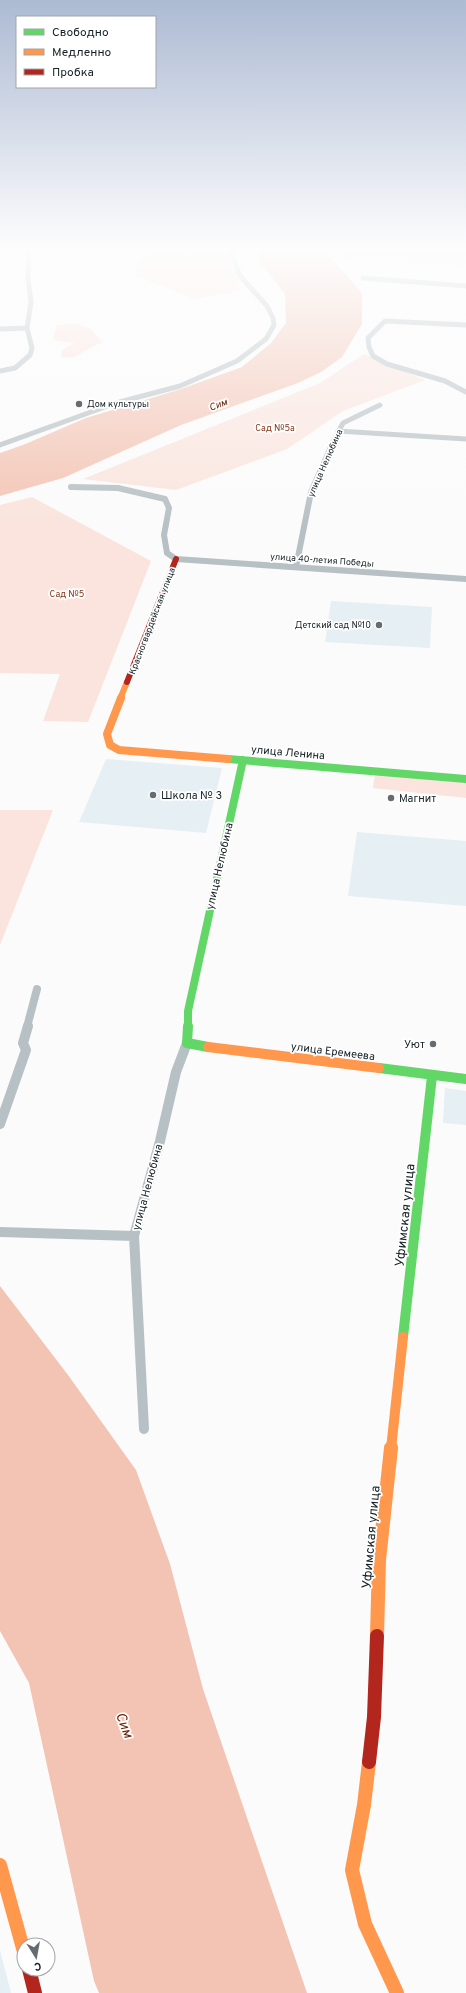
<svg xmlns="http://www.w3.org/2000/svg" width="466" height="1993" font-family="Overpass,sans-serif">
<rect width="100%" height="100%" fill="#fbfbfb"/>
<path fill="#e6eff3" d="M 331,601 L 432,607 L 430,648 L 325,642 Z
M 106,759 L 222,768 L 206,833 L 79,822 Z
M 357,832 L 466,841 L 466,906 L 348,896 Z
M 445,1088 L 466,1091 L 466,1125 L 443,1123 Z
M 0,1950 L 11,1993 L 0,1993 Z"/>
<path fill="#fae4dd" d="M 148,249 L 229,252 L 241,290 L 194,299 L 133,274 Z
M 331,249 L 466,249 L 466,265 L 348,262 Z
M 75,324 L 90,328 L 102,342 L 72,358 L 61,357 L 61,351 L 74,343 L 53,340 L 57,325 Z
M 364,354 L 425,380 L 343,411 L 287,449 L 176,490 L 83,479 L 320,383 Z
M 32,497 L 151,561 L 88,722 L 43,721 L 60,674 L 0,673 L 0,505 Z
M 375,774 L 466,782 L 466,798 L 373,788 Z
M 0,810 L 53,810 L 0,945 Z"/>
<path fill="#f3c4b4" d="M 256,249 L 320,249 L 345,273 L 362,294 L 362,324 L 342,357 L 321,372 L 298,383 L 181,425 L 63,478 L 0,496 L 0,453 L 23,445 L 86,418 L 181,389 L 242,367 L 271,343 L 286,323 L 285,294 L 260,262 Z
M 0,1286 L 68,1375 L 136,1470 L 170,1564 L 203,1689 L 307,1993 L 99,1993 L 94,1981 L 29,1683 L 0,1631 Z"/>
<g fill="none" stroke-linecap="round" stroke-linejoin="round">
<path stroke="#b7c0c4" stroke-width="5" d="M 363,278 L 466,286
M 466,325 L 385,321 L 368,338 L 369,347 L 373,356 L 387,364 L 445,381 L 466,392
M 0,329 L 27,328
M 0,371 L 15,368 L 30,355 L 32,348 L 27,328 L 31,302 L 28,278 L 29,249
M 338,431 L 466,439
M 0,445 L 116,403 L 180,386 L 237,361 L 266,339 L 274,325 L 273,318 L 267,306 L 240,276 L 230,249
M 331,446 L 343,423 L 380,405"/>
<path stroke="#b7c0c4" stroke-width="6" d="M 71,487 L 118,488 L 165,499 L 169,508 L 164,535 L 167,553 L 176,559 L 466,579
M 296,567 L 311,492 L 332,445"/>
<path stroke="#b7c0c4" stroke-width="8" d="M 27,1027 L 37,989"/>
<path stroke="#b7c0c4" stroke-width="10" d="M 0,1124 L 26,1050 L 23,1043 L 28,1026
M 0,1232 L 134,1236
M 144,1429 L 134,1236 L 160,1141 L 176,1072 L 187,1043"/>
<path stroke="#63d668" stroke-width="8" d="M 228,759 L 466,779
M 188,1027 L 188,1011 L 243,760"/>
<path stroke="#63d668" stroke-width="10" d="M 188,1026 L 187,1043 L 208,1047
M 379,1068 L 466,1079
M 403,1337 L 432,1076"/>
<path stroke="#ff974d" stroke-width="6" d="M 120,699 L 127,682"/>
<path stroke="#ff974d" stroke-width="8" d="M 121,698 L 107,734 L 110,745 L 119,750 L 228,759"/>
<path stroke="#ff974d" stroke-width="10" d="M 208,1047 L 379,1068
M 391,1449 L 403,1337"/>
<path stroke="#ff974d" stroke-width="14" d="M 377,1636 L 379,1560 L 391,1448
M 369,1762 L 364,1805 L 352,1870 L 365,1924 L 397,1993
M 0,1865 L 24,1952"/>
<path stroke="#b3261e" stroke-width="6" d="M 127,682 L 176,559"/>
<path stroke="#b3261e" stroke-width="14" d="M 369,1762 L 374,1717 L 377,1636
M 29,1969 L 35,1993"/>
</g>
<linearGradient id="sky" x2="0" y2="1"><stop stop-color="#acbad3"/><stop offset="0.47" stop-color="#fdfdfd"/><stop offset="1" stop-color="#fdfdfd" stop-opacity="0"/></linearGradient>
<rect width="466" height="528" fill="url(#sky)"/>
<g fill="#666d70" stroke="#fff" stroke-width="1.5">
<circle cx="79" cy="404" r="4"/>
<circle cx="379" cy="625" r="4"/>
<circle cx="153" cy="795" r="4"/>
<circle cx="391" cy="798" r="4"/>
<circle cx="433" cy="1044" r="4"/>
</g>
<g text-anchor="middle" stroke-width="3.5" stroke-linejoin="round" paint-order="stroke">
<g font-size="9" fill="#152125" stroke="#fff" text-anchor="start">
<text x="87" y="407">Дом культуры</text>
<text x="371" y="628" text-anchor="end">Детский сад №10</text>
</g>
<g font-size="9" fill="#833518" stroke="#fff">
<text x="275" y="431">Сад №5а</text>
<text x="67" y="597">Сад №5</text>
</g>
<g font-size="9" fill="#152125" stroke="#fff">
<text transform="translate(325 463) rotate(-66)" y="3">улица Нелюбина</text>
<text transform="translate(322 560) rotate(4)" y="3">улица 40-летия Победы</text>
<text transform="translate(152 621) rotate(-69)" y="3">Красногвардейская улица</text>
</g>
<g font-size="10" font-style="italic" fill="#6b1e00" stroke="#fff">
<text transform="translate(218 404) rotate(-20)" y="4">Сим</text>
</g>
<g font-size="11" fill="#152125" stroke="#fff">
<text transform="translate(288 752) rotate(5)" y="4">улица Ленина</text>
<text transform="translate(219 866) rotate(-77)" y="4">улица Нелюбина</text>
<text transform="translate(333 1051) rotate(7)" y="4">улица Еремеева</text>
<text transform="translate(147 1187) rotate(-75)" y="4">улица Нелюбина</text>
</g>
<g font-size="11" fill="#152125" stroke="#fff" text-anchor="start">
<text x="161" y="799">Школа № 3</text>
<text x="399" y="802">Магнит</text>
<text x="425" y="1048" text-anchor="end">Уют</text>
</g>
<g font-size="13" fill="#152125" stroke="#fff">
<text transform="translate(404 1215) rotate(-84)" y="5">Уфимская улица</text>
<text transform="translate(370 1537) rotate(-85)" y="5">Уфимская улица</text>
</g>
<g font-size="14" font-style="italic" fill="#6b1e00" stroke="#fff">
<text transform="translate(125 1725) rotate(69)" y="5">Сим</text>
</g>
</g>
<rect x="16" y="16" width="140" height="72" fill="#ffffff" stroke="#a1a6a8"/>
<rect x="24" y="29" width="20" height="6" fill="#63d668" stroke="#a1a6a8"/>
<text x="52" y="36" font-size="12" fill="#152125">Свободно</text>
<rect x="24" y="49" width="20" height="6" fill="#ff974d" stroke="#a1a6a8"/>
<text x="52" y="56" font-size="12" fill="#152125">Медленно</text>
<rect x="24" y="69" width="20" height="6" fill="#b3261e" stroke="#a1a6a8"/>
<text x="52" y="76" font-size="12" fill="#152125">Пробка</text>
<g transform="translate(36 1957) rotate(169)"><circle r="19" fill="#ffffff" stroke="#a1a6a8"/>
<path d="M0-3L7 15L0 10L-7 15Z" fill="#666d70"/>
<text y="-6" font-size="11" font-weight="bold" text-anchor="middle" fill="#152125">С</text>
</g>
</svg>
